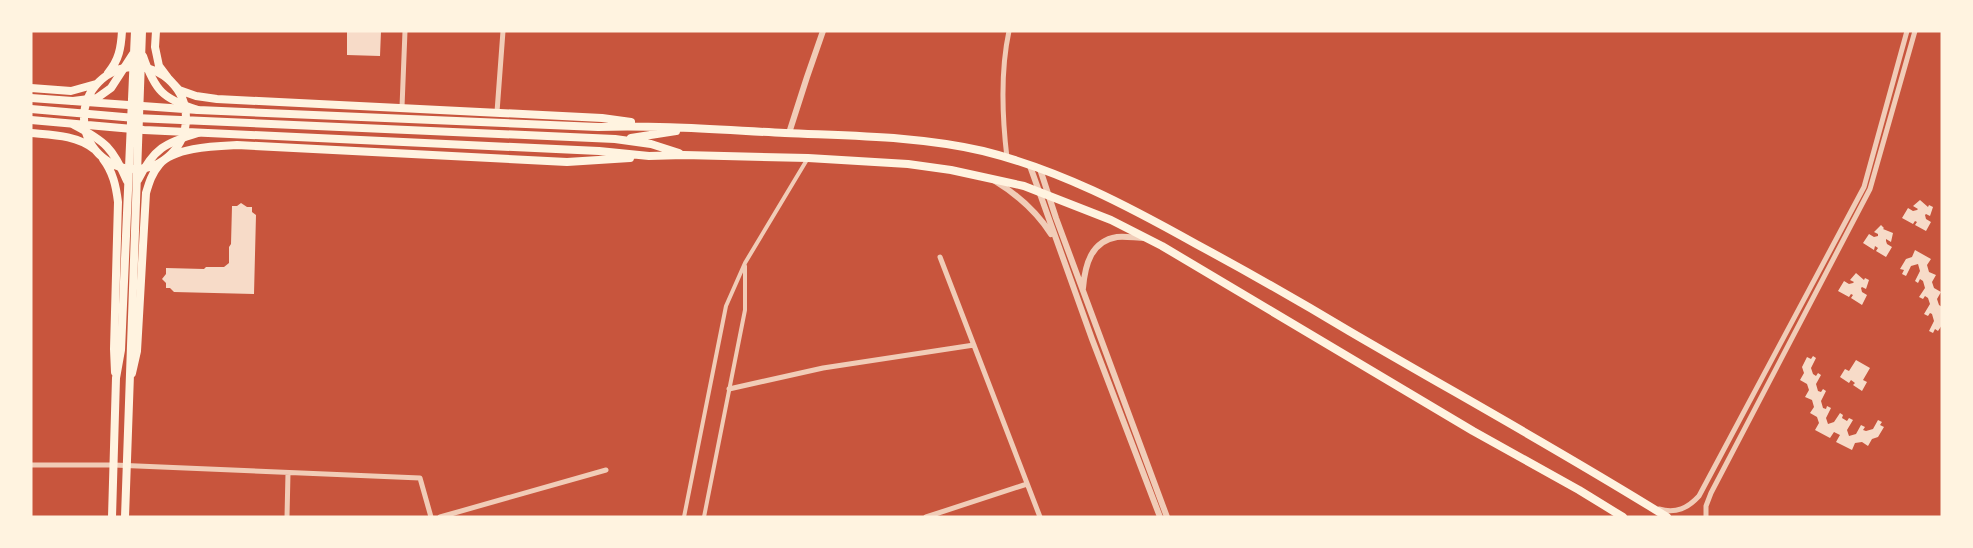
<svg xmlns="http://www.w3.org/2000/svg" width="1973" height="548" font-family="Arial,sans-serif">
<rect width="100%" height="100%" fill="#c8553d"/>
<path fill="#f7dbc8" d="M 347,31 L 381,31 L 380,56 L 347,55 Z
M 1920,200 L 1928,207 L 1929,205 L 1933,207 L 1930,216 L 1926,214 L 1925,215 L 1926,219 L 1931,222 L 1926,231 L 1915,225 L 1917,222 L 1915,221 L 1913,224 L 1902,218 L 1908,208 L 1913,211 L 1917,210 L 1918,209 L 1913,206 Z
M 241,203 L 247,207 L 252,207 L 252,212 L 256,215 L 254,294 L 174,292 L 170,288 L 166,288 L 166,283 L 162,279 L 166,274 L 166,268 L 204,269 L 206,267 L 224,267 L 229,263 L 229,247 L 231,244 L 232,206 L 237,206 Z
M 1881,225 L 1884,228 L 1883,229 L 1893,233 L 1891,242 L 1886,239 L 1886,241 L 1887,244 L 1892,247 L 1886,257 L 1876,251 L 1878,248 L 1875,246 L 1874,250 L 1863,243 L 1869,234 L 1874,237 L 1878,236 L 1878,234 L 1874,232 Z
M 1915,250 L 1931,259 L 1927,265 L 1929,272 L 1936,275 L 1932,282 L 1934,288 L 1941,292 L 1937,299 L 1939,305 L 1942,307 L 1942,325 L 1938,331 L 1935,329 L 1933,333 L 1929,331 L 1934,321 L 1932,314 L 1930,313 L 1928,316 L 1924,314 L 1930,304 L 1928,298 L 1925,296 L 1923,299 L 1919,297 L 1925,288 L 1923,281 L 1920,279 L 1918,283 L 1915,281 L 1920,271 L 1918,264 L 1911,266 L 1906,276 L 1902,274 L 1904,270 L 1900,269 L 1906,259 L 1912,257 Z
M 1856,273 L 1864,280 L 1865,278 L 1869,280 L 1866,289 L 1862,287 L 1861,288 L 1862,292 L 1867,295 L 1862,305 L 1851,298 L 1853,295 L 1851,294 L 1849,297 L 1838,291 L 1844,281 L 1849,284 L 1853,283 L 1854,282 L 1850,280 Z
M 1813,356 L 1816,358 L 1811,368 L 1813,374 L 1816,376 L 1818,373 L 1821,375 L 1816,384 L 1818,391 L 1821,392 L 1823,389 L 1826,391 L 1821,401 L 1823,408 L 1826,409 L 1827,406 L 1831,408 L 1826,418 L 1828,424 L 1834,422 L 1840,413 L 1843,415 L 1842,418 L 1847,421 L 1849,418 L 1853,420 L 1847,430 L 1849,436 L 1856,434 L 1861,425 L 1865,427 L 1863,430 L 1866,431 L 1873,429 L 1878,420 L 1882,422 L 1880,425 L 1884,427 L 1878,437 L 1872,439 L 1868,446 L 1862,442 L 1855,443 L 1852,450 L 1836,442 L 1840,435 L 1834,432 L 1830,438 L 1815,430 L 1819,423 L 1817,417 L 1810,413 L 1814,407 L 1812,400 L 1805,397 L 1809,390 L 1807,384 L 1800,380 L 1804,373 L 1802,367 L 1807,357 L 1811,359 Z
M 1856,360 L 1870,368 L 1863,380 L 1867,382 L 1862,391 L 1853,385 L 1855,383 L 1851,380 L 1849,383 L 1840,377 L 1845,369 L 1849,371 Z"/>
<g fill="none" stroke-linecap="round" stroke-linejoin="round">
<path stroke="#f1ccb7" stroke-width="4" d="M 684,517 L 726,306 L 745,263 L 808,158
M 704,517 L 745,310 L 745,266"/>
<path stroke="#f1ccb7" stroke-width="5" d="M 402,107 L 405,31
M 497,112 L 503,31
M 1007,158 C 1002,116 1000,73 1009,31
M 940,257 L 1040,517
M 729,389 L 823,368 L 974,345
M 31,465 L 114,465 L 420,478 L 431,517
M 1659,509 C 1676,514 1688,508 1699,496 L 1864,187 L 1907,31
M 287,517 L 288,473
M 440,517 L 606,470
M 926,517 L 1027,484
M 1706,517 L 1706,506 L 1711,493 L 1870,189 L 1915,31"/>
<path stroke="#f1ccb7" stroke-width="6" d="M 789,133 L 807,77 L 823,31
M 1030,166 L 1092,339 L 1160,517
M 1040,169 L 1056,218 L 1167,517
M 995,181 C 1018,195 1036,211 1051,234
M 1083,288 C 1085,265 1091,241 1117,237 C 1126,236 1136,238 1145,238"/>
<path stroke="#fff3e0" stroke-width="8" d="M 156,31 L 155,47 L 159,66 L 168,78 L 179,90 L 196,96 L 217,99 L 602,118 L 631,122
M84 118a51 51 0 1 1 102 0a51 51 0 1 1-102 0Z
M 108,73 C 119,60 121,48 122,31
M 31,88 L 71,91 L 96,84
M 31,98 L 198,110 L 598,127 C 660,125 722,130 785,133 C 851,136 918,136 983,151 C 1060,170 1128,206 1196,244 C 1248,272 1299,301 1349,331 C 1455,393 1563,452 1667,517
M 31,109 L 135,118 L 615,139 L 651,144 L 679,153
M 31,120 L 144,130 L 599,151 L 649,156 L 684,155 L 808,158 L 908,164 L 951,170 L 1024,186 L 1111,220 L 1162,246 L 1473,431 L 1579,490 L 1623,517
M 31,133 C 53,135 76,135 94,149
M 631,138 L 676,131
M 103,159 C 113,172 116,186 118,202 L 114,349 L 115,372
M 132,373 L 137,351 L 146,193 C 149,183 152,173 159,165 C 173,147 217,146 237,145 L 567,162 L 630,158"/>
<path stroke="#fff3e0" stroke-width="8" d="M 143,56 C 155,91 163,99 198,110
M 73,101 L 97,98 L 111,88 L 133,54
M 74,125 C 105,141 113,148 127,181
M 138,180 C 154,148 165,143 198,133
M 112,517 L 116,378 L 121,350 L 135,31
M 125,517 L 142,31"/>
</g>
<rect width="1973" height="548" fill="none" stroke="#fff3e0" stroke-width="65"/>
</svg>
